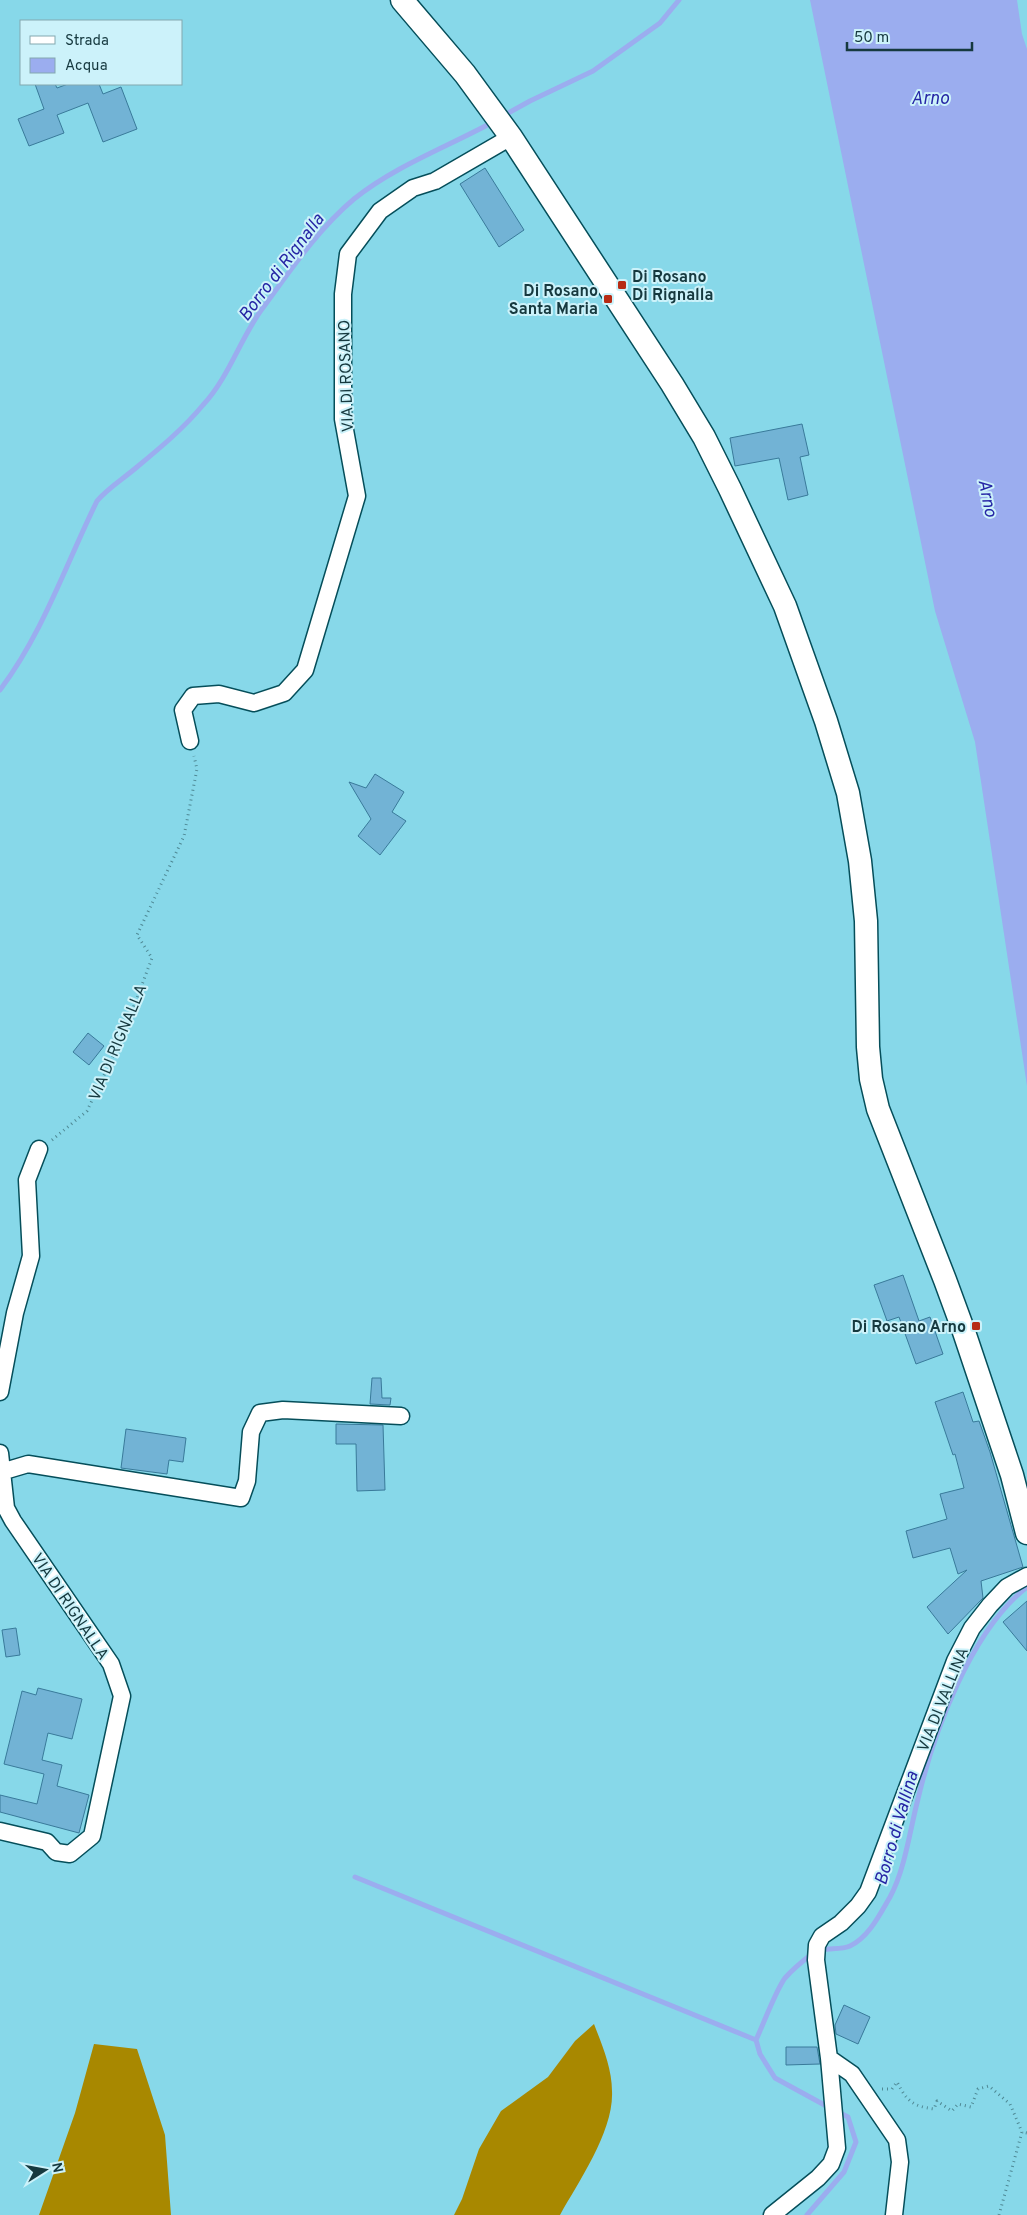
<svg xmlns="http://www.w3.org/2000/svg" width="1027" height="2215" font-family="Overpass,sans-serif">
<rect width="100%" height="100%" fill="#87d8e9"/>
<path fill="#a88800" d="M 594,2024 C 602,2045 612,2068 612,2091 C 614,2131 579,2181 560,2215 L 454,2215 L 462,2199 L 479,2149 L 501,2111 L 548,2077 L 575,2041 Z
M 94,2044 L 137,2049 L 165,2135 L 171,2215 L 39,2215 L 75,2113 Z"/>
<path fill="#9badef" d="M 810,0 L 1017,0 L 1022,34 L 1027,49 L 1027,1086 L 975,742 L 935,611 Z"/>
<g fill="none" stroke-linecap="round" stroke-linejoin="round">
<path stroke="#9badef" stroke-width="5" d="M 503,116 L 530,101 L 593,71 L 660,23 L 679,0
M 0,690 C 43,633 66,564 97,501 C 108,488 123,479 137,467 C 160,448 184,428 203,405 C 229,377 240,339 262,309 C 290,271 318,229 354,199 C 395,166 447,147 493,122
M 355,1877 L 756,2040
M 830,2108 L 775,2078 L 760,2054 L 756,2040 C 763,2025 776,1990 785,1978 C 792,1970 804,1960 813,1953 C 823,1946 839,1951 850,1946 C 869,1937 880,1914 890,1897 C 905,1870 910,1829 918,1799 C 934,1731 971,1631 1027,1587
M 807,2215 L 844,2172 L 856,2142 L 848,2117 L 838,2112"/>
</g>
<path fill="#72b3d5" stroke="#397a9a" d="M 35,84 L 55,84 L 57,88 L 68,84 L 99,84 L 103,94 L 121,87 L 137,129 L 103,142 L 88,103 L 57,115 L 64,133 L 29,146 L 18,119 L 44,109 Z
M 485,168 L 524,230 L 499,247 L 460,184 Z
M 802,424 L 809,455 L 800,457 L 808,495 L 788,500 L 779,458 L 735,466 L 730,438 Z
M 375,774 L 404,792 L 392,812 L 406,821 L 380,855 L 358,836 L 371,819 L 349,782 L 366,788 Z
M 88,1033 L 104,1046 L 89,1065 L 73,1052 Z
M 903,1275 L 919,1321 L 930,1317 L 943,1354 L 916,1364 L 899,1317 L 887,1321 L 874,1285 Z
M 372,1378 L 381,1378 L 382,1398 L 391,1398 L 390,1405 L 370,1404 Z
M 963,1392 L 973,1422 L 979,1421 L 990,1452 L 1023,1567 L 981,1581 L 983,1598 L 948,1634 L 927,1607 L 967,1570 L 958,1574 L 950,1548 L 913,1558 L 906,1531 L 947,1519 L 940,1494 L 964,1488 L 955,1454 L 953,1455 L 935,1402 Z
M 336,1424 L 383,1425 L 385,1490 L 357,1491 L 356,1444 L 336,1444 Z
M 126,1429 L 186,1438 L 183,1462 L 169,1460 L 167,1474 L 121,1468 Z
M 1027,1601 L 1027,1651 L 1003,1622 Z
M 16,1628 L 20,1655 L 6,1657 L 2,1630 Z
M 38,1688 L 82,1699 L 72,1739 L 48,1733 L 42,1760 L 62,1765 L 57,1786 L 89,1795 L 79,1833 L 0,1812 L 0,1795 L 37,1804 L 44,1774 L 4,1764 L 22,1691 L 36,1695 Z
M 844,2005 L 870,2017 L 858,2044 L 836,2034 L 835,2025 Z
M 786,2047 L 817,2047 L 820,2064 L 786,2065 Z"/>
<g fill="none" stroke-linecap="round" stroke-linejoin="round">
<g stroke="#054e5a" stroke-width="19">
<path id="minor" d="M 190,741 L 183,710 L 193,696 L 219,694 L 254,703 L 284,693 L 305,670 L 357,496 L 343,419 L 343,294 L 348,254 L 380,211 L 413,188 L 435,181 L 511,137
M 0,1392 L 15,1313 L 31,1256 L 27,1180 L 39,1149
M 0,1453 L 6,1508 L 13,1521 L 111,1664 L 122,1696 L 92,1836 L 70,1854 L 56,1852 L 47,1842 L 0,1831
M 1,1472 L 28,1464 L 241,1498 L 247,1481 L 251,1432 L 260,1413 L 283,1410 L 401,1416
M 829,2058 L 852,2074 L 897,2140 L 900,2162 L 894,2215
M 772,2215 L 818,2178 L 831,2164 L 837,2148 L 829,2058 L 816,1960 L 817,1945 L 822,1936 L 841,1923 L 858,1906 L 868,1892 L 955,1661 L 972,1628 L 990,1605 L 1007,1587 L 1027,1576"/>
</g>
<g stroke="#054e5a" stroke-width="25">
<path id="secondary" d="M 402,0 L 465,74 L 511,137 L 672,384 L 704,437 L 730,489 L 785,606 L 826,721 L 848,793 L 860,861 L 866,921 L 868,1047 L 871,1079 L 878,1109 L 945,1280 L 963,1329 L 1012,1475 L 1027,1533"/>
</g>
<path stroke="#4f8995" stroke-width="3" stroke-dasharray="1 4" stroke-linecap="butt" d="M 52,1140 L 87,1111 L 123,1035 L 152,958 L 137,935 L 184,836 L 197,769 L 194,756
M 882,2089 L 892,2089 L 897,2082 C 907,2101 912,2106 934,2109 L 937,2101 L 952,2111 L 958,2104 L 971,2107 L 978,2089 L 989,2086 L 1010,2104 L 1022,2132
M 999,2215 L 1022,2132 L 1027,2133"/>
<use href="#minor" stroke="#fff" stroke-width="16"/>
<use href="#secondary" stroke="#fff" stroke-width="22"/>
</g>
<g fill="#b72b14" stroke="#ccf2fa" stroke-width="2">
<rect x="617" y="280" width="10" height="10" rx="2.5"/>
<rect x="603" y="294" width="10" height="10" rx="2.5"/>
<rect x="971" y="1321" width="10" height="10" rx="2.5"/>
</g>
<g text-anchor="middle" stroke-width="4" stroke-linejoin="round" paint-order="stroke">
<g font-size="16" font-weight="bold" fill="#16393f" stroke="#ccf2fa" text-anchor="end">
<text x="632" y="282" text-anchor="start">Di Rosano<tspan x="632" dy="18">Di Rignalla</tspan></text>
<text x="598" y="296">Di Rosano<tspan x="598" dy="18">Santa Maria</tspan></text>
<text x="966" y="1332">Di Rosano Arno</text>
</g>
<g font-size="16" fill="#16393f" stroke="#ccf2fa">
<text transform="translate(345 376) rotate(-92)" y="6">VIA DI ROSANO</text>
<text transform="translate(117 1042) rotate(-67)" y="6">VIA DI RIGNALLA</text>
<text transform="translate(71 1606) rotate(56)" y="6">VIA DI RIGNALLA</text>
<text transform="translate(942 1699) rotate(-68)" y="6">VIA DI VALLINA</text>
</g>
<g font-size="18" font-style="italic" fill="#2626a5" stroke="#ccf2fa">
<text x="930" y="104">Arno</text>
<text transform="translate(281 267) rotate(-53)" y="6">Borro di Rignalla</text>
<text transform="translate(988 498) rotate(79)" y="6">Arno</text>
<text transform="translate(896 1828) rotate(-74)" y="6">Borro di Vallina</text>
</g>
</g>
<rect x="20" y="20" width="162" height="65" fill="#ccf2fa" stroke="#83a8af"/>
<rect x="30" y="36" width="25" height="8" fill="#ffffff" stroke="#83a8af"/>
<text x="65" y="45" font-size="15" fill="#16393f">Strada</text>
<rect x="30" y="58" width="25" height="15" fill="#9badef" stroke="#83a8af"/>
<text x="65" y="70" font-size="15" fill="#16393f">Acqua</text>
<g transform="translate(45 2170) rotate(79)" stroke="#ccf2fa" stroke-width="4" paint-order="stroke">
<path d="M0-4L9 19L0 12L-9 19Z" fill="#16393f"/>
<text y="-8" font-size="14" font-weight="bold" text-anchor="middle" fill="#16393f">N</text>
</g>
<path d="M847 42v8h125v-8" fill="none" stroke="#16393f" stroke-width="2.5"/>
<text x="854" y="42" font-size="15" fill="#16393f" stroke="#ccf2fa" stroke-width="4" paint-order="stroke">50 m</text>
</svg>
